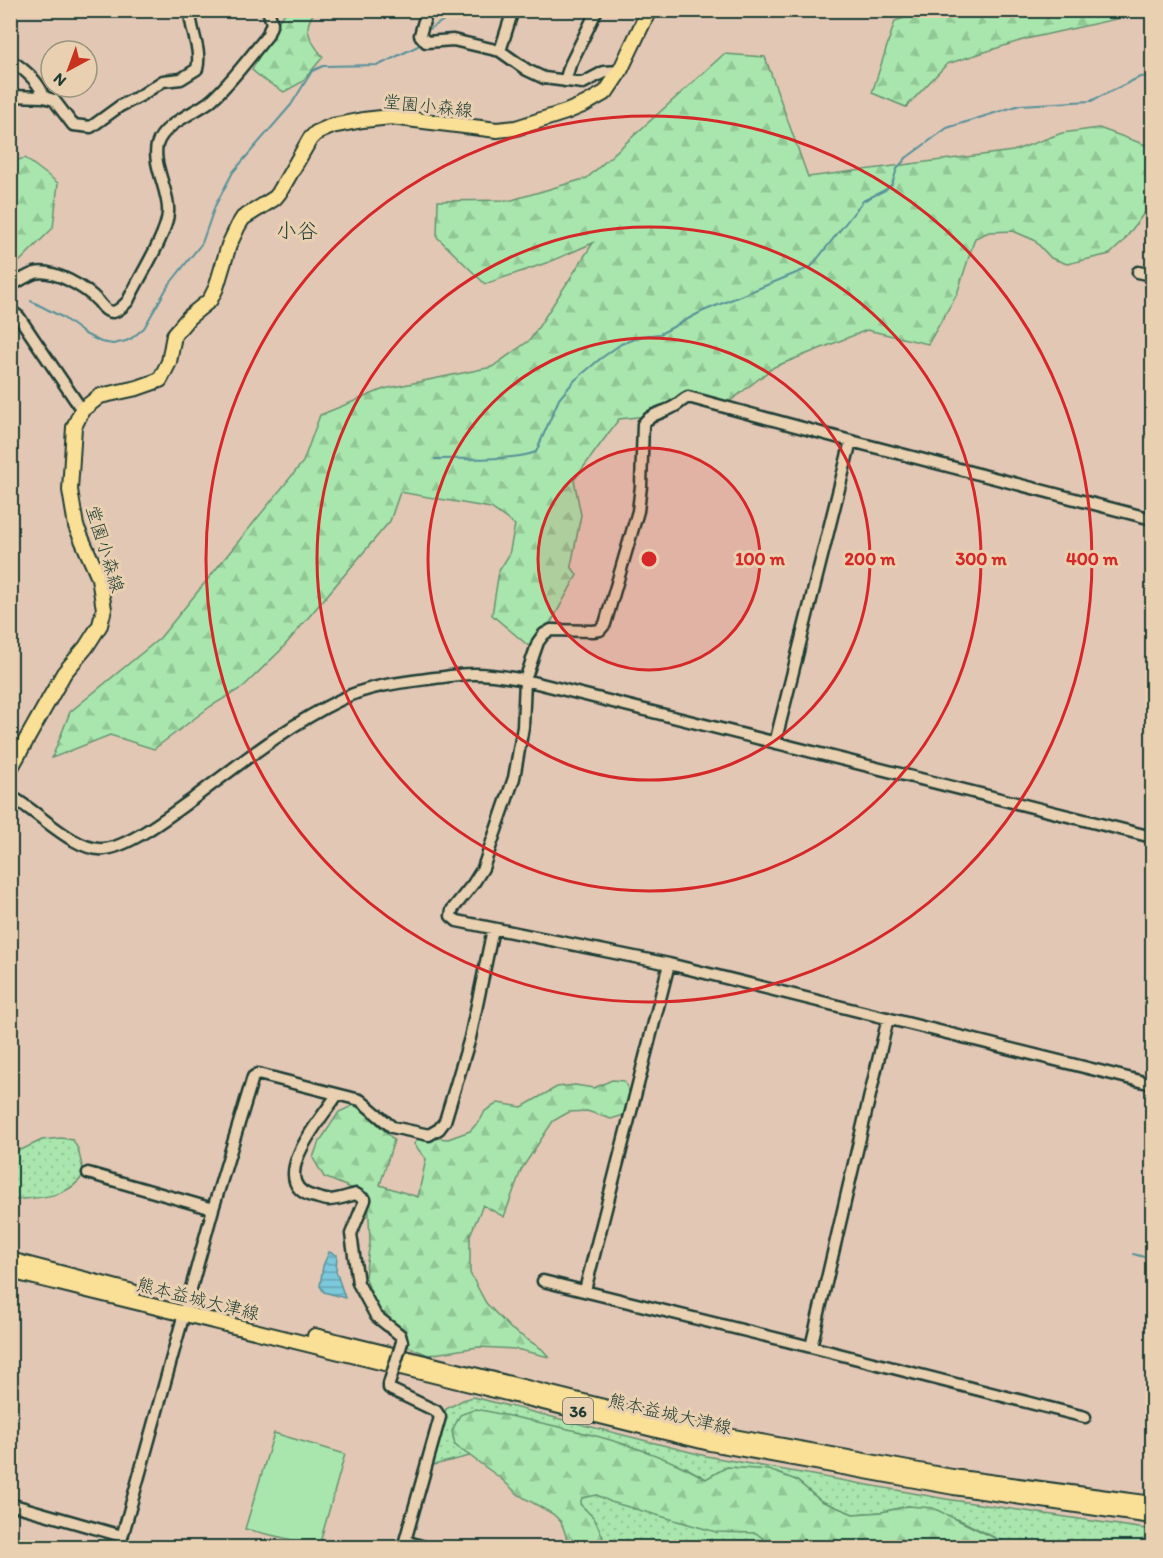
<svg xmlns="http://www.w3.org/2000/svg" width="1163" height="1558" font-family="Itim,'Klee One',sans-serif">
<defs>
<pattern id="grass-dots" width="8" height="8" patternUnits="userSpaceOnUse" patternTransform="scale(1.5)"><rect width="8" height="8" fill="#a9e6ad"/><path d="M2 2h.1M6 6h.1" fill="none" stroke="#91c695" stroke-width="1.8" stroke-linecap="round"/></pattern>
<pattern id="forest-firs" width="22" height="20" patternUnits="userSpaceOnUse" patternTransform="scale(1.5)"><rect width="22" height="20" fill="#a9e6ad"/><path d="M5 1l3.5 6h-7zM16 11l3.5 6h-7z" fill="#91c695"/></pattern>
<pattern id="water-rules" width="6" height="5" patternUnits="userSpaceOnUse" patternTransform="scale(1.5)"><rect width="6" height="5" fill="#7dc9dc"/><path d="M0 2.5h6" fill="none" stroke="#66a4b3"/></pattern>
</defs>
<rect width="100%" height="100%" fill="#e3c7b5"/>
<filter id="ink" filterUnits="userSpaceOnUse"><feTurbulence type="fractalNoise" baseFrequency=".0167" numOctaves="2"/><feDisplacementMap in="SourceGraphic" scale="12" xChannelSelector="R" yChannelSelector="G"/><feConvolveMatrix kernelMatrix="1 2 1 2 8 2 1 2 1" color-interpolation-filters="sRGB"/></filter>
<g filter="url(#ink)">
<path fill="url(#grass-dots)" stroke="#649270" stroke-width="1.5" d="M 61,1138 L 73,1140 L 78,1149 L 84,1174 C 68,1199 40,1197 14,1200 L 11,1180 L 10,1152 L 23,1149 L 42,1140 Z
M 473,1397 L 706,1456 L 946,1499 L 1152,1530 L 1152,1547 L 1013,1547 L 960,1520 L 908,1506 L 882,1512 L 853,1514 L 821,1501 L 796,1480 L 727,1467 L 706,1479 L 685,1467 L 455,1445 L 470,1456 L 430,1466 L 446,1409 L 463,1400 Z
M 590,1478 L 941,1547 L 587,1547 L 564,1494 Z"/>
<path fill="url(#forest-firs)" stroke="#649270" stroke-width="1.5" d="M 287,11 L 316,11 C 300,27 311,42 323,57 L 302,82 L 284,92 L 264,80 L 252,70 L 277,23 Z
M 925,11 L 1152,10 L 1152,11 L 1026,39 L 947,64 L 906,107 L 872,93 L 895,21 Z
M 724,54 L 765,57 L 808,177 L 1013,151 L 1062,133 L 1099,128 L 1149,146 L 1152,213 L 1144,213 L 1123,242 L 1110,254 L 1067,264 L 1051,258 L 1034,240 L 1013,231 L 989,232 L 975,238 L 957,294 L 928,344 L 867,330 L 774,367 L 725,405 L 688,393 L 647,416 L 619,419 L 574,480 L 581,515 L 571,566 L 577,575 L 548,628 L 531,648 L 492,615 L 499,571 L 509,555 L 515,525 L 491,508 L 400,492 L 390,521 L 280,651 L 243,687 L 211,706 L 154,749 L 110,735 L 52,758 L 70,712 L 160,638 L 303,462 L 320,415 L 384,389 L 492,367 L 530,340 L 593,243 L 549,262 L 485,284 L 437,237 L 438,201 L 512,200 L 587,178 Z
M 25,158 L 58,183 L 53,228 L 11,270 L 11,162 Z
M 612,1080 L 624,1081 L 631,1095 L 624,1115 L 611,1119 L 587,1111 L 569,1112 L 553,1121 L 521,1170 L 504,1217 L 483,1205 L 470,1235 L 470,1273 L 486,1303 L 511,1329 L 542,1349 L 549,1357 L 516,1349 L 478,1347 L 428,1355 L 407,1346 L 406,1334 L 377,1309 L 365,1276 L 370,1242 L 368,1195 L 324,1177 L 313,1158 L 318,1144 L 339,1112 L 354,1105 L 365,1112 L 394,1140 L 380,1185 L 418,1197 L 426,1159 L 414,1144 L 419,1137 L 448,1139 L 470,1131 L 481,1119 L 485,1111 L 498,1103 L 522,1107 L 557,1087 L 575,1085 L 594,1088 Z
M 476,1409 C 550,1425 640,1440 706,1479 L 727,1467 L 769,1470 L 796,1480 L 821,1501 L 853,1514 L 882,1512 L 908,1506 L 933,1508 L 1013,1547 L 836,1548 L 830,1545 L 821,1548 L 774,1547 L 756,1533 L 716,1532 L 611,1502 L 597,1495 L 582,1498 L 580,1504 L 594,1518 L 603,1537 L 596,1547 L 564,1547 L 567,1539 L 564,1530 L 561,1522 L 553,1514 L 519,1495 L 499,1477 L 455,1445 L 452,1431 L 460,1415 Z"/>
<path fill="#a9e6ad" stroke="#649270" stroke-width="1.5" d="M 274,1433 L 345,1454 L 319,1546 L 245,1529 Z"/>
<path fill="url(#water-rules)" stroke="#579199" stroke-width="1.5" d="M 329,1252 L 337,1255 L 336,1271 L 345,1298 L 324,1292 L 320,1286 L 323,1266 Z"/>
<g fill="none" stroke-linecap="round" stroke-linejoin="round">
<path stroke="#579199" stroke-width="2" d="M 425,32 L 460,10
M 31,301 L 62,317 L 85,334 L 101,342 L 113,344 L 126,341 L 132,338 L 144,328 L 168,286 L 202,243 L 215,206 L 233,172 L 291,105 L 312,71 L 323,66 L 379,65 L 418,46 L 420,42
M 435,459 C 461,458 513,461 536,452 L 559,399 L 575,380 L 600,359 L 621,344 L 642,336 L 660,334 L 701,312 L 811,267 L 863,201 L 885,190 L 892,184 L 897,169 L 906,158 L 947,128 L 1020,105 L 1091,101 L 1140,77 L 1152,76
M 1133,1254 L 1152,1259"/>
<g stroke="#1f3d34" stroke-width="15">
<path id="minor" d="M 427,10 L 420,35 L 426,42 L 453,40 L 500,51 L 527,70 L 544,78 L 583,83 L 604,72 L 620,71
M 500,51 L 513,10
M 10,60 C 24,69 39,81 44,97
M 565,81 L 570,65 L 597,10
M 10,96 L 44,97 L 54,100 L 73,125 L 91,127 L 120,106 L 140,96 L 163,81 L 181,79 L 197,69 C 202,49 190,31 190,10
M 1138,272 L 1152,275
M 10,287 C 18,281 27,276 35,273 C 53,268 86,288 98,301 C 102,305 105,312 113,312 C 119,311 124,305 128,301 C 138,279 167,235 168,213 C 170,193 152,165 157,145 C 162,125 194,113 209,102 C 227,88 252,54 267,36 L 272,23 L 268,10
M 10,310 L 19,317 L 82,410
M 1152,519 L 851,441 L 688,397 C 682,400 680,403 675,406 C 664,413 651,413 643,424 L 641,486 L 638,511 L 605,624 L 600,630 L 593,631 L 551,630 L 544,634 L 538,642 L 525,680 L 523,727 L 514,778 L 483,868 L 473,884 L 452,910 L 451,916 L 457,921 L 669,964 L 1152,1084
M 775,743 L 851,441
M 10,796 C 37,810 74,852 104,849 C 130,847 173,813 194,798 C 242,762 288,725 342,699 C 370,685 405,682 435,678 C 447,677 459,674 471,674 C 489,673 507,677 525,680 L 1152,837
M 337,1095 C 322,1118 263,1184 315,1197 C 319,1198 324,1200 329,1200 C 337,1200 348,1196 356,1194 L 365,1200 L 351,1234 L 358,1283 L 376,1316 L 400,1335 L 402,1342
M 88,1173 L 213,1209
M 543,1281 L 811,1347 L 1085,1417
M 585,1290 L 669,964
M 811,1347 L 888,1018
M 389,1384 L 389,1388 L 392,1390 L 436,1411 L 440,1417 L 403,1548
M 10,1504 L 122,1536
M 405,1541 L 427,1548
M 119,1548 L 213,1209 L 253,1077 L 258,1074 L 360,1100 L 392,1127 L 429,1135 L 439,1129 L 445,1121 L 470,1038 L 493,929"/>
</g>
<g stroke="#1f3d34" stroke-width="18">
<path id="major" d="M 10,769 L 64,673 L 86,647 L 100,625 L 104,609 L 99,578 L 76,526 L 70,490 L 74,427 L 82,410 L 100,396 L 137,388 L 160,380 L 169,362 L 174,335 L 189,317 L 210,300 L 216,288 L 229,245 L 238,226 L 243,218 L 275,198 L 279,193 L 310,139 L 316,133 L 332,126 L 363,120 L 391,117 L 497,130 L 516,128 L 566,112 L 585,104 L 606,92 L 620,71 L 649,10
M 10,1260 L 133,1292
M 10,1271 L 710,1443 L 954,1487 L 1152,1516
M 315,1336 L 706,1432 L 952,1477 L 1152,1504"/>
</g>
<use href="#minor" stroke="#e8d0b0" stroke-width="10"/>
<use href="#major" stroke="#fadf96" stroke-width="14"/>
<g stroke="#1f3d34" stroke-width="15" stroke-linecap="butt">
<path id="minor-bridge" d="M 389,1384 L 402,1342"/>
</g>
<use href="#minor-bridge" stroke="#e8d0b0" stroke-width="10"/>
</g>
</g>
<circle cx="649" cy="559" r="111" fill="#d62828" fill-opacity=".12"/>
<g fill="none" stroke="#d62828" stroke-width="3">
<circle cx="649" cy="559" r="111"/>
<circle cx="649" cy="559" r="221"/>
<circle cx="649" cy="559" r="332"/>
<circle cx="649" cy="559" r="443"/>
</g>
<g text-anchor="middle" stroke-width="6" stroke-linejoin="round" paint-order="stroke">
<rect fill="#e8d0b0" stroke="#5b6959" stroke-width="1.5" x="563" y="1398" width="30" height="26" rx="4.5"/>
<g font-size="16" font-weight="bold" fill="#1f3d34">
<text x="578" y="1417">36</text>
</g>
<g font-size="18" fill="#1f3d34" stroke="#e8d0b0">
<text transform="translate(428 106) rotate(6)" y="6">堂園小森線</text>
<text transform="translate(105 549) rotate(73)" y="6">堂園小森線</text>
<text transform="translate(198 1299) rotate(14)" y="6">熊本益城大津線</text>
<text transform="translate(670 1414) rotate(13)" y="6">熊本益城大津線</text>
</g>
<g font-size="21" fill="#1f3d34" stroke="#e8d0b0">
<text x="297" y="238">小谷</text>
</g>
</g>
<circle cx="649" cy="559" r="9" fill="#d62828" stroke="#e8d0b0" stroke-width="3"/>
<g font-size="18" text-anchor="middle" font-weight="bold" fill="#d62828" stroke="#e8d0b0" stroke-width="6" stroke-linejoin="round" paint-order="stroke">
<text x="760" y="565">100 m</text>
<text x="870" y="565">200 m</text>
<text x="981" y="565">300 m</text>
<text x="1092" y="565">400 m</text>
</g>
<rect width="1163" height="1558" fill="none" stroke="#e8d0b0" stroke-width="36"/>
<rect x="18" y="18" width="1127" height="1522" fill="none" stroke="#1f3d34" stroke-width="2" filter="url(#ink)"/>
<g transform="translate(69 69) rotate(221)"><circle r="28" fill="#e8d0b0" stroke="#98957e" stroke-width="1.5"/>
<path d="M0-4.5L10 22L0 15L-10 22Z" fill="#c8321e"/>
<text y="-9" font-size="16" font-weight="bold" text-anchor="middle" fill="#1f3d34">N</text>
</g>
</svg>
